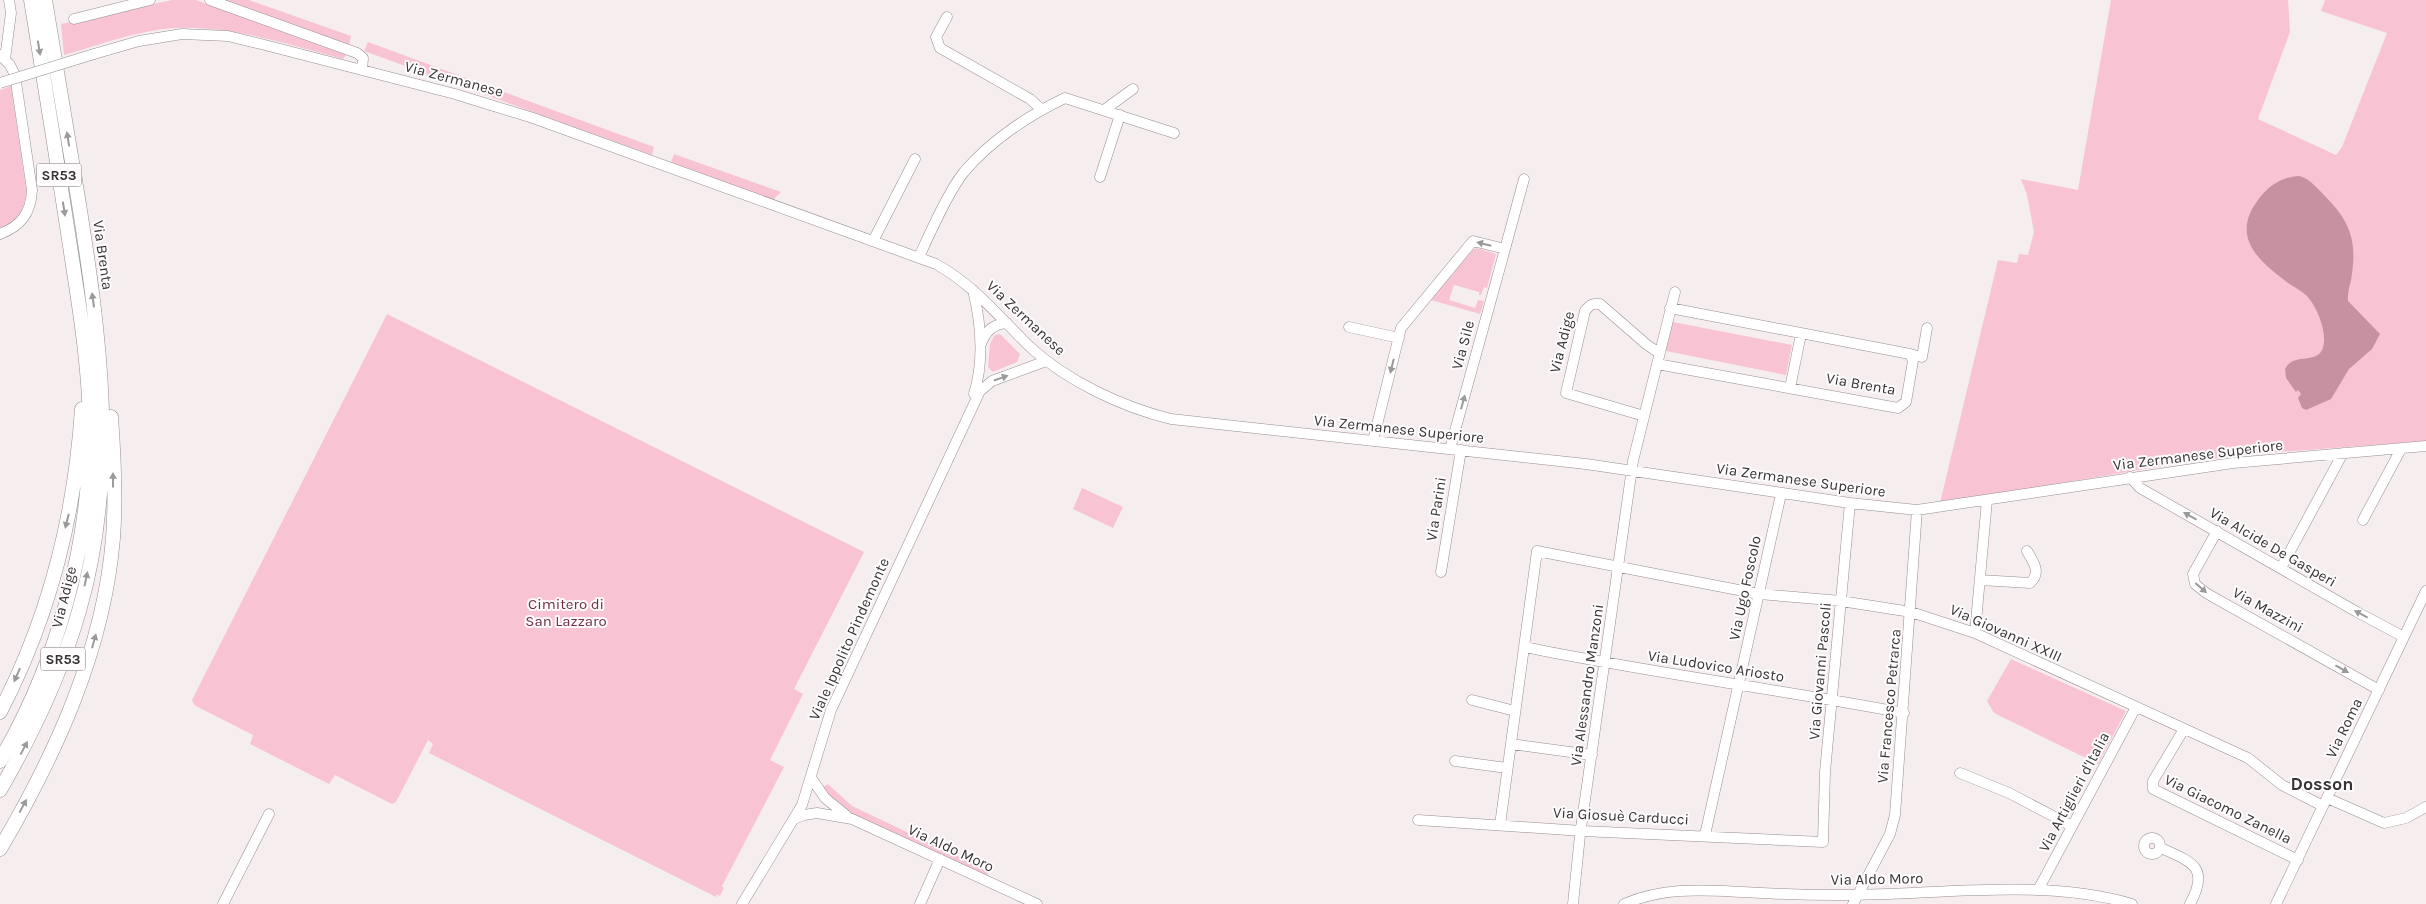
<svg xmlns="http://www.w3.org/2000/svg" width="2426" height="904" font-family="Karla,sans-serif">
<rect width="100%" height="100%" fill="#f6edef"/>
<path fill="#f8c4d3" d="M 172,0 L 196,0 L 346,55 L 343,59 C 288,45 232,25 175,28 C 138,30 100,45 64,55 L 61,24 Z
M 220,0 L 249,0 L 351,36 L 349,45 Z
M 2111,0 L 2288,0 L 2290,32 L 2258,119 L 2336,155 L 2342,147 L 2387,33 L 2321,11 L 2325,0 L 2426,0 L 2426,441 L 2252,454 L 2200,460 L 1940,503 L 1998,260 L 2017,263 L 2019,254 L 2028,255 L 2034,232 L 2027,195 L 2021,179 L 2078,190 Z
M 368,42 L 654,147 L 652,155 L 364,51 Z
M 11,86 L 26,189 C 26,208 18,221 0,228 L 0,90 Z
M 674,154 L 781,192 L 773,200 L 671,162 Z
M 1477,248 L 1496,254 L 1487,288 L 1484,287 L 1481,295 L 1479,295 L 1479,292 L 1454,285 L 1449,300 L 1475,308 L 1478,300 L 1484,301 L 1480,314 L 1431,300 L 1473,250 Z
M 387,314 L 864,552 L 794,689 L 803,694 L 770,760 L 784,767 L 722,886 L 724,888 L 720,896 L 717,894 L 716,897 L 429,753 L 433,744 L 428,740 L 396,802 L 392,804 L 335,775 L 329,784 L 250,744 L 253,735 L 194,705 L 192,700 Z
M 1673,322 L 1792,345 L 1786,375 L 1666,351 Z
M 998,334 L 1001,335 L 1020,354 L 1017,362 L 993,372 L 988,367 L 990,344 L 994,336 Z
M 1082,488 L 1123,507 L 1113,528 L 1073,509 Z
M 2011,659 L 2126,711 L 2098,764 L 1994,713 L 1987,701 Z
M 828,784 L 852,806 L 989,871 L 987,876 L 851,814 L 820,789 Z"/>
<path fill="#c791a2" d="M 2299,176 C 2309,178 2316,187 2323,194 C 2349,220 2357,238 2352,274 C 2351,283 2347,292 2348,301 L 2380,334 L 2372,349 L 2349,369 L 2331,399 L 2306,410 L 2302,408 L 2298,398 L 2301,394 L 2298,390 L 2296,392 L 2286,378 L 2285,369 C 2295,350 2322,368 2324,342 C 2325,328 2317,307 2307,296 C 2302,291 2294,287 2288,283 C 2259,261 2230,237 2258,200 C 2268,186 2281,177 2299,176 Z"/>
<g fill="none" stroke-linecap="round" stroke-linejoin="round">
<g stroke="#968d90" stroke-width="11">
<path id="minor" d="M 210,0 L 357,53 L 363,58 L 362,70
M 947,17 L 936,37 L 940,48 L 1030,99 L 1041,109
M 74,19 L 150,0
M 94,54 L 139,41 L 182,34 L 228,36 L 261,44 L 455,94 L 533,118 L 936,264 C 974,285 1000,318 1030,347 C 1067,381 1122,407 1171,419 L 1586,464 L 1850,503 L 1917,510 L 2233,463 L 2426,446
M 0,55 L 10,65 L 15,75 L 32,190 C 31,213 21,226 0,234
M 5,59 L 11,13 L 9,0
M 1104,110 L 1133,89
M 1100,177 L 1120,115
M 873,241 L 915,159
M 1505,249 L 1524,179
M 919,257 C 930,233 948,192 964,172 C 990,141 1029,115 1065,98 L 1174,133
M 973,290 C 981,323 984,361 974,394
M 1349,327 L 1399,338
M 981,344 C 986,331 993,324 1007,323
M 1910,354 L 1922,357 L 1927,328
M 1657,364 L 1898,408 L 1906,402 L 1913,361 L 1910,354 L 1670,308
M 1790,388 L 1801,334
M 1644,416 L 1566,393 L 1585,311 C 1590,305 1592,303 1600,304 L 1646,344 L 1659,353
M 1373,441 L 1401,328 L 1473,241 L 1505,249 L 1450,449
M 2130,477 L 2140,488 L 2357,612 L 2404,637
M 2363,520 L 2401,449
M 2217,531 L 2193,574 L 2195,584 L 2206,593 L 2379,690
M 2281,568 L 2343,453
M 1441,572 L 1461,450
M 1980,580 L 2030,583 C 2042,572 2033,562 2027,551
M 1975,633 L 1987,500
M 1524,647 C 1650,673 1778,689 1904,713
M 1472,700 L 1515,711
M 2184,729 L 2153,781 L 2153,789 L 2298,860
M 1511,744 L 1592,755
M 1455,761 L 1507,768
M 1960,773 L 2009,793 L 2072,826
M 812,779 L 825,798 L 847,816
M 2327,798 L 2384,823 L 2406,818 L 2426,807
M 794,819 L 804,815 L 817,813 L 852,819 L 1037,904
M 1418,820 L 1582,831 L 1823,842 L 1825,772 L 1850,503
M 1500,825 L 1537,551 L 1759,594 L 1841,601 L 1911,612 L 1975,633 L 2248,758 L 2282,785 L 2323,806
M 1705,835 L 1781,494
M2144 846a8 8 0 1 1 16 0a8 8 0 1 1-16 0Z
M 2161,848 C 2192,862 2210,867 2190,904
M 2038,890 L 2136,707
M 223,904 L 269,814
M 742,904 L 802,805 L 831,710 L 980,391 L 992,381 L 1046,361
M 920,904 L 940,859
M 1573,904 L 1580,835 L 1633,461 L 1675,292
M 1624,904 C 1664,887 1701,890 1743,892 C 1775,894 1806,895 1838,895 C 1931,896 2042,877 2132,904
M 1853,904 L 1890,834 L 1895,815 L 1917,510
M 2276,904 L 2426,591"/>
</g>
<g stroke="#968d90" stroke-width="15">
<path id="highway" d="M 0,712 C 49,618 75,514 82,409
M 0,761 C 57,663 90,546 90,432 C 90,365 78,299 68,233 C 56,155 44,78 31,0
M 0,790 C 33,733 61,674 79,611 C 119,474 100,335 78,198 C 67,132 56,66 45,0
M 0,849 C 56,754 104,649 113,538 C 116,499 114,457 111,417"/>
</g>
<use href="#minor" stroke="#fff" stroke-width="10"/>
<use href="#highway" stroke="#fff" stroke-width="14"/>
<g stroke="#968d90" stroke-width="11" stroke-linecap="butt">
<path id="minor-bridge" d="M 0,83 L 94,54"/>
</g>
<use href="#minor-bridge" stroke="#fff" stroke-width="10"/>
</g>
<defs><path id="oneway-solid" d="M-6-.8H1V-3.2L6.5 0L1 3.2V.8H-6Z" transform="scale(1.25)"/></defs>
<g fill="#9b9a9a">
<use href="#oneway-solid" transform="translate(39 48) rotate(81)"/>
<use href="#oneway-solid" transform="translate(68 139) rotate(-99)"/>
<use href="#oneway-solid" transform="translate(64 209) rotate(81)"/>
<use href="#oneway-solid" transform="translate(1484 244) rotate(-166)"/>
<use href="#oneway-solid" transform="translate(93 300) rotate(-98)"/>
<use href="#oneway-solid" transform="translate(1392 366) rotate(104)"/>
<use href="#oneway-solid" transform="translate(1001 378) rotate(-19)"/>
<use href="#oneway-solid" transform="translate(1463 402) rotate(-75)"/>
<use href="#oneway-solid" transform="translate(113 480) rotate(-90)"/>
<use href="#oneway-solid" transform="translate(2190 516) rotate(-151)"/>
<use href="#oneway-solid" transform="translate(67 521) rotate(104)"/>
<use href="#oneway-solid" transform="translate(86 579) rotate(-78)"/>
<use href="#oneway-solid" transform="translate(2201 588) rotate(41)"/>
<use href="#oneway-solid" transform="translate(2361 614) rotate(-152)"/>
<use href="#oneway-solid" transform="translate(94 641) rotate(-75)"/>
<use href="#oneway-solid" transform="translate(2342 669) rotate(29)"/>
<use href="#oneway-solid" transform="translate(17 675) rotate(114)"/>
<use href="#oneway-solid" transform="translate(24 748) rotate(-62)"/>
<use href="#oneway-solid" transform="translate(23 806) rotate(-62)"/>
</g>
<g text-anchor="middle" stroke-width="4" stroke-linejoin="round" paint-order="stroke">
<g fill="#fefcfd" stroke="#737071" stroke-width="1">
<rect x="36.5" y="163.5" width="45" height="23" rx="4"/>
<rect x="40.5" y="647.5" width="45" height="23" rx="4"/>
</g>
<g font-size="14" font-weight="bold" fill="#373435">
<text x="59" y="180">SR53</text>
<text x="63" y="664">SR53</text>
</g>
<g font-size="15" fill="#373435" stroke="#fefcfd">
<text transform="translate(454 79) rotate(15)" y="5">Via Zermanese</text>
<text transform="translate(103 255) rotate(82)" y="5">Via Brenta</text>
<text transform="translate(1026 318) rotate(43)" y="5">Via Zermanese</text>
<text transform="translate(1562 342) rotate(-76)" y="5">Via Adige</text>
<text transform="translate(1463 345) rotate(-75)" y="5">Via Sile</text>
<text transform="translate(1861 384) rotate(10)" y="5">Via Brenta</text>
<text transform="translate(1399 429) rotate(6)" y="5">Via Zermanese Superiore</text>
<text transform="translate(2198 455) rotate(-7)" y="5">Via Zermanese Superiore</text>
<text transform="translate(1801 480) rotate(8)" y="5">Via Zermanese Superiore</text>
<text transform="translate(1436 509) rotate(-81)" y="5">Via Parini</text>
<text transform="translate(2273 547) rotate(30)" y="5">Via Alcide De Gasperi</text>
<text transform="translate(1745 588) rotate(-78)" y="5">Via Ugo Foscolo</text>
<text transform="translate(64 597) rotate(-76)" y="5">Via Adige</text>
<text transform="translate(2268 610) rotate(29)" y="5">Via Mazzini</text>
<text transform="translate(2006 633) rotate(24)" y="5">Via Giovanni XXIII</text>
<text transform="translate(849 639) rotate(-66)" y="5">Viale Ippolito Pindemonte</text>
<text transform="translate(1716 666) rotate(9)" y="5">Via Ludovico Ariosto</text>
<text transform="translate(1820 671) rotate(-85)" y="5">Via Giovanni Pascoli</text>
<text transform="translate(1587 685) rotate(-82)" y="5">Via Alessandro Manzoni</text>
<text transform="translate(1889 706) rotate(-85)" y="5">Via Francesco Petrarca</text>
<text transform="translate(2344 728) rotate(-64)" y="5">Via Roma</text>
<text transform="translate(2074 792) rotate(-62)" y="5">Via Artiglieri d'Italia</text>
<text transform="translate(2228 809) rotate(26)" y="5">Via Giacomo Zanella</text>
<text transform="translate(1621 816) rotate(3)" y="5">Via Giosuè Carducci</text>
<text transform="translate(951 848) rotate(25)" y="5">Via Aldo Moro</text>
<text transform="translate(1877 879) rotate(-1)" y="5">Via Aldo Moro</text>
</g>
<g font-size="15" fill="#702d47" stroke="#fefcfd">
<text x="566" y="609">Cimitero di<tspan x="566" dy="17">San Lazzaro</tspan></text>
</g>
<g font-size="18" font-weight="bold" fill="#373435" stroke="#fefcfd">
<text x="2322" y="790">Dosson</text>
</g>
</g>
</svg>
